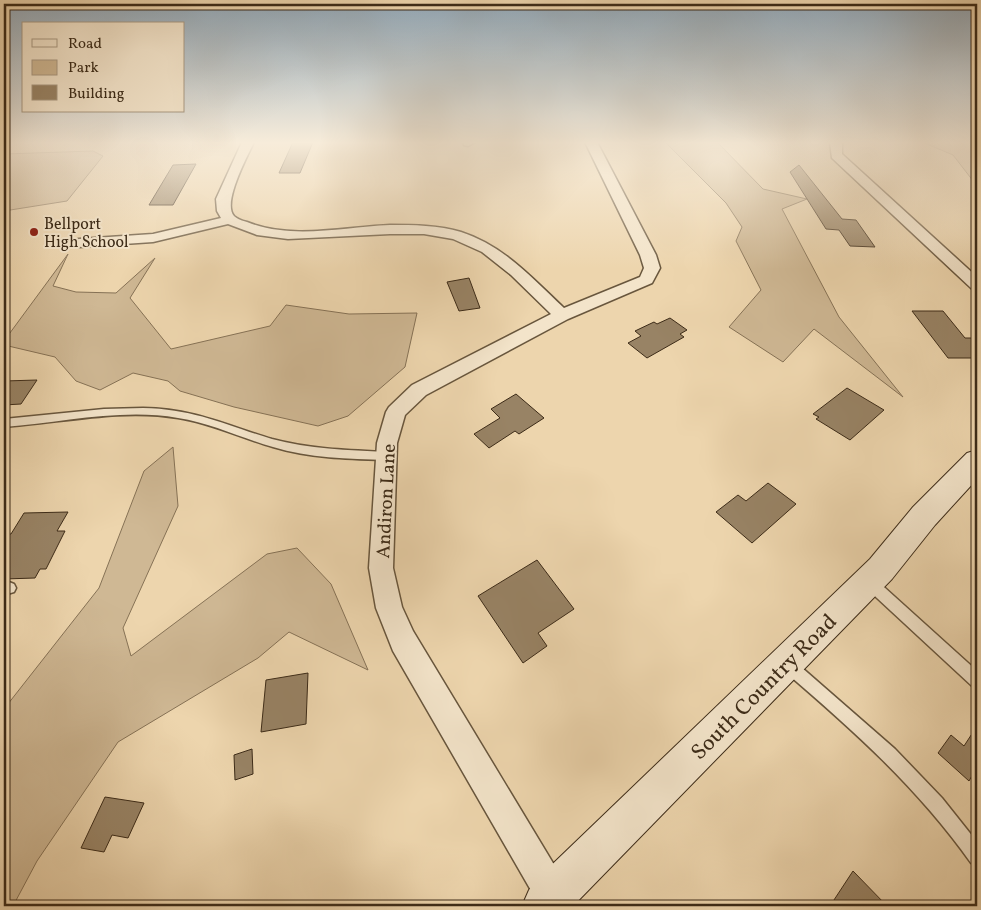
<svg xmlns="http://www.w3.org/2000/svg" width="981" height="910" font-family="Vollkorn,serif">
<rect width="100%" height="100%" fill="#edd5ad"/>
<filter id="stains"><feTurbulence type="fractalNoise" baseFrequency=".004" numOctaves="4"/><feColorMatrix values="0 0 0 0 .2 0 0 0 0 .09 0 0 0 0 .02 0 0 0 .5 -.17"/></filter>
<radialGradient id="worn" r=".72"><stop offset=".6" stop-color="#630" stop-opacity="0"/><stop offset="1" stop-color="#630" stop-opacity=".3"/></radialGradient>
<path fill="#cfb894" stroke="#867256" d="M 665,142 L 717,142 L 763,189 L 807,199 L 782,209 L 839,317 L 903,397 L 814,329 L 783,362 L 729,327 L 761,290 L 736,241 L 742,227 L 726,203 Z
M 922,142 L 977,142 L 977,186 L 953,155 Z
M 93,151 L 103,156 L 67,201 L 4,211 L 4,154 Z
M 68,254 L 53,286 L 76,292 L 116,293 L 155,258 L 130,298 L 171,349 L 270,326 L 286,305 L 349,314 L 417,313 L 405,367 L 348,416 L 318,426 L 234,407 L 180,391 L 168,381 L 133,373 L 100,390 L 76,381 L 55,357 L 4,345 L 4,341 Z
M 173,447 L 178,506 L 123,628 L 131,656 L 267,554 L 297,548 L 331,584 L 368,670 L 289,632 L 258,658 L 118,742 L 37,861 L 13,906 L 4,906 L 4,709 L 99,588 L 144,471 Z"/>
<path fill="#988365" stroke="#3c2b18" d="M 293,142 L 313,142 L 300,173 L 279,173 Z
M 196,164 L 173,205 L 149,205 L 173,165 Z
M 799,165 L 842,219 L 856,220 L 875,247 L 850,246 L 839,230 L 826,229 L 790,172 Z
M 469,278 L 480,308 L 459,311 L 447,282 Z
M 912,311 L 943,311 L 965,338 L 971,338 L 977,346 L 977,358 L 948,358 Z
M 670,318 L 687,330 L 680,334 L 684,337 L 647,358 L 628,343 L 641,336 L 635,331 L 654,322 L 657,324 Z
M 37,380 L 21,404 L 4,405 L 4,381 Z
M 847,388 L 884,410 L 850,440 L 816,419 L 819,417 L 813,414 Z
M 516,394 L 544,418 L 519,434 L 515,431 L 489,448 L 474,434 L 500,418 L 491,409 Z
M 768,483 L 796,504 L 752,543 L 716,512 L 738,495 L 746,501 Z
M 68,512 L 57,531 L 65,531 L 46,569 L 40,569 L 35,578 L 4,579 L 4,534 L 11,534 L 24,513 Z
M 537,560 L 574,609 L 538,633 L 547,646 L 523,663 L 478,596 Z
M 308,673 L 306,724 L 261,732 L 266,680 Z
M 977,726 L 977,767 L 969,781 L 938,753 L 951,735 L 964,746 Z
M 252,749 L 253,774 L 235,780 L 234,755 Z
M 105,797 L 144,803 L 128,838 L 112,835 L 104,852 L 81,848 Z
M 853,871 L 887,906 L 830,906 Z"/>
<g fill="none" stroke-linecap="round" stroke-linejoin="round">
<g stroke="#68563d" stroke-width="3">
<path id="lane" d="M 143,408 C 195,409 225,425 272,439 C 309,449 348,450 386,452 L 390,453 L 392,456 L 390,459 L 386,460 C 348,459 309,458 273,447 C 241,438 211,423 178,418 C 121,408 61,423 4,427 L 4,419 L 104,409 Z
M 869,576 L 874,578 L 977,671 L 977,688 L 972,686 L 864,586 L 862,582 L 864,578 Z
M 9,582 L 14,584 L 16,588 L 14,592 L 4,595 L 4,583 Z
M 788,658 L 793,660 L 895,749 L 942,798 L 977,842 L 977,866 L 971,863 C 918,788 852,729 783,670 L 781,665 L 783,660 Z"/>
</g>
<g stroke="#68563d" stroke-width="3">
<path id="street" d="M 242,142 L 254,142 C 247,157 222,203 234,216 C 237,219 243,221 247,222 C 292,240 343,227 390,225 C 413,225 439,225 461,232 C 504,246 532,278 564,308 L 640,277 L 644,268 L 640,255 L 585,142 L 597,142 L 656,255 L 660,268 L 652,283 L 568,319 L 426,395 L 405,415 L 397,443 L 393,568 L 402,607 L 413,631 L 565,883 L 570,895 L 566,906 L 540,906 L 393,651 L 376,608 L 369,568 L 377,443 L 386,412 L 389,407 L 412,385 L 551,314 L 511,275 L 482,252 L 453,239 L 424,234 L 390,234 L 288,239 L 257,235 L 228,224 L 153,242 L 79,247 L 74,246 L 72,243 L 74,240 L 79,239 L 153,234 L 221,218 L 217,211 L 216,199 Z
M 463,142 L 475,142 L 468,146 L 464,145 Z
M 830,142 L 842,142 L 842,154 L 977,277 L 977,290 L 971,288 L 832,158 Z"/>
</g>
<g stroke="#3c2b18" stroke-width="2">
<path id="secondary" d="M 977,450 L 977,479 L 935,525 L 892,579 L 573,906 L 522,906 L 529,890 L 537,879 L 870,559 L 913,507 L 967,453 Z"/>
</g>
<use href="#lane" fill="#f3e4ca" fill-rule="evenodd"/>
<use href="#street" fill="#f3e4ca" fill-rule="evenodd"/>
<use href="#secondary" fill="#f3e4ca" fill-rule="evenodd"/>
</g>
<linearGradient id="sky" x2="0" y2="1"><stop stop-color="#92aabc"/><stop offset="0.53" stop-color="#f7ecda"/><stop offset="1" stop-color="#f7ecda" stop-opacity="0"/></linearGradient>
<rect width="981" height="269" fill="url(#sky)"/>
<circle fill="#8f2418" stroke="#f3e4ca" stroke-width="2" cx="34" cy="232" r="5"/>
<g text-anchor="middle" stroke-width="4" stroke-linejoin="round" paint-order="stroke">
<g font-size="16" fill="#3c2b18" stroke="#f3e4ca" text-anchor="start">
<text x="44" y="229">Bellport<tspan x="44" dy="18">High School</tspan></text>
</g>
<g font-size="19" fill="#3c2b18" stroke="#f3e4ca">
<text transform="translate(385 501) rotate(-87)" y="7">Andiron Lane</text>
</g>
<g font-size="22" fill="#3c2b18" stroke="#f3e4ca">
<text transform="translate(763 686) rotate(-45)" y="8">South Country Road</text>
</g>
</g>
<rect width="981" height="910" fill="none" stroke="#edd5ad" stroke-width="20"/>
<rect x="5" y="5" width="971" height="900" fill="none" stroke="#3c2b18" stroke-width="2.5"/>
<rect x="10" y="10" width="961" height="890" fill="none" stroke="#3c2b18"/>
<rect x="22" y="22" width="162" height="90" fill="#f3e4ca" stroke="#aa9a83"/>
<rect x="32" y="39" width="25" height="8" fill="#f3e4ca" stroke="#aa9a83"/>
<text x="68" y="48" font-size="15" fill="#3c2b18">Road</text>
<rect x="32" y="60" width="25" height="15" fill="#cfb894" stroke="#aa9a83"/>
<text x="68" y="72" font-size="15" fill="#3c2b18">Park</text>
<rect x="32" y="85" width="25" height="15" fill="#988365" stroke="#aa9a83"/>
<text x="68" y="98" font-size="15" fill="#3c2b18">Building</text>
<rect width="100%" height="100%" filter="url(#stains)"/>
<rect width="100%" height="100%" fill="url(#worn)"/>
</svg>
